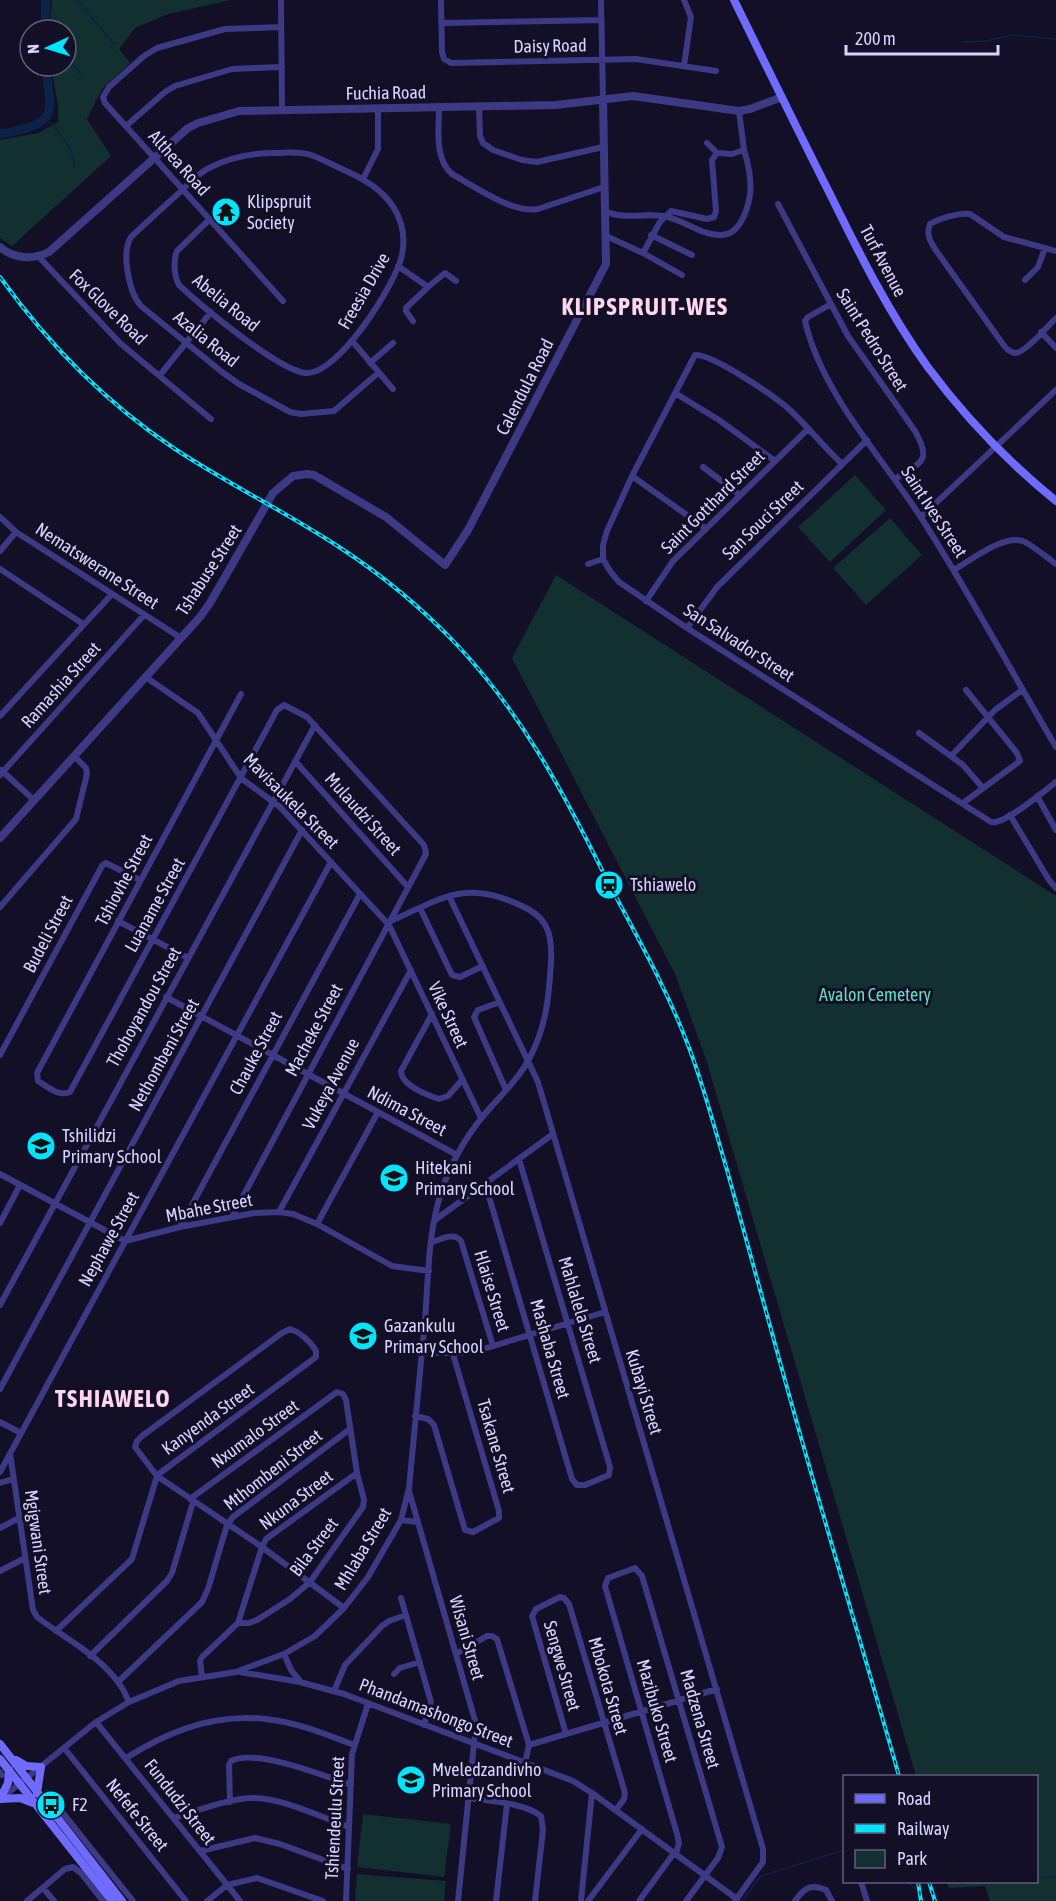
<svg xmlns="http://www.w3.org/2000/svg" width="1056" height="1901" font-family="'Asap Condensed',sans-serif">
<rect width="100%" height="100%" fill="#130f26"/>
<path fill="#12302f" d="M 52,0 L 231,0 L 168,14 L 135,28 L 119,49 L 130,63 L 102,89 L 87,119 L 111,156 L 12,246 L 0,238 L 0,140 L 38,133 L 58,122 L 58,106 L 51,66 L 66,66 L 66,30 L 50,30 Z
M 855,475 L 886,510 L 830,562 L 798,527 Z
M 890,518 L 922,555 L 866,605 L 833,568 Z
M 556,575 L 1056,896 L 1056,1901 L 990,1901 L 985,1886 L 949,1888 L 947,1882 L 1036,1882 L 1036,1776 L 916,1776 L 706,1059 L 675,974 L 512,658 Z
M 363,1814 L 451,1824 L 444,1877 L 357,1867 Z
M 357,1874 L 446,1881 L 444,1901 L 355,1901 Z"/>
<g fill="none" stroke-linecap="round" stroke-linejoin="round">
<path stroke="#0c2248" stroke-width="1.5" d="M 77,0 L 114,44
M 45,28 L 47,30
M 963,42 L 987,41 L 1012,35 L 1056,39
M 66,59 L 67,61 L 71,62 L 81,74
M 45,119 C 61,132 73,147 75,168
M 1036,1878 L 1056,1877
M 907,1882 L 917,1890
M 956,1882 L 962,1883 L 990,1882
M 742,1901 L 761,1876 L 844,1850"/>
<path stroke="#0c2248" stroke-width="9" d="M 45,30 L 46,0
M 0,134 C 55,124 54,119 45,66"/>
<path stroke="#3d3a85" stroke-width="6" d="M 281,0 L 282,110
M 441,0 L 442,52 L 444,59 L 451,63 L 636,59 L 716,71
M 601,0 L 603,99
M 684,0 L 691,17 L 684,66
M 441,23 L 601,20
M 281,27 L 225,29 L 157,48 L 144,56 L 109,87 L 103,97 L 105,103 L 283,301
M 439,107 C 439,128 434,159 452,174 C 474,186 513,214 538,209 L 604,187
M 479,107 L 480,136 L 483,143 L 493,150 L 522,160 L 537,162 L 603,147
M 126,126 L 165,92 L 175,86 L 232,69 L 282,67
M 707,143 L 717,153
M 363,179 L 378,149 L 378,108
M 778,204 L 848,336 L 915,431 C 933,463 920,462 895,479
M 605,211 C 623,220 644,213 663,216 C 683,219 700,235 720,235 C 739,236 747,212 750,195 C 752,182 748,162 744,150
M 209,220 L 177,251 C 173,261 174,276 179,285 C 201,306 277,369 305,373 C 337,377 396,284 402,255 C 404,246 404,233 401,224 C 393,196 369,181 344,170 C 333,165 322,159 311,155 C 299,151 287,153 275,153 C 253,153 229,158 209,168 C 197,174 187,185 178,194 C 162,208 146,223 131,237 C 121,252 129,293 141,306 L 222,372 L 239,384 L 290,412 L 301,414 L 334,411 L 378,373
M 651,235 L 692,255
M 606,236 L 643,253 L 682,275
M 1056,251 L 1004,237 L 970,214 C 958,213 940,218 930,224 C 926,234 930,241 935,249 L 1000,340 C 1003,345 1008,352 1015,353 C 1024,354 1049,325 1056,318
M 643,253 L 660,222 L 671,211 L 707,219 L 714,217 L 716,211 L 712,160 L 717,153 L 732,154 L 744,150 L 739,111
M 38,256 L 120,343 L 211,419
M 398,266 L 428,287
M 1025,280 L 1038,267 L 1045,248
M 831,304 L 808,317 L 805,321 C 822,394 882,457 922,519 C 970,594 1011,671 1056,747
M 413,321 L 406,311 L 406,308 L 428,287 L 445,273 L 456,281
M 1041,332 L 1056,348
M 353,342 L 393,389
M 370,363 L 393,343
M 160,375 L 211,312
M 675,393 L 719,420 L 775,461
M 842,464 C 824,447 809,428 791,411 C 776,397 713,354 695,355 L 632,476 L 607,531 L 603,545 L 603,559 L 610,571 L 619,582 L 687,628 L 991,822 C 1005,825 1044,791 1056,782
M 703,467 L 740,495
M 632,476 L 705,528
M 0,517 L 16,532 L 181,638
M 921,517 L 1056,390
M 0,551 L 16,532
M 588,564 L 603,559
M 0,569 L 83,624
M 954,570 C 971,560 1007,532 1025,542 C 1036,548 1046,557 1056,564
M 646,601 L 673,561 L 808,429
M 687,628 L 717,587 L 867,440
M 147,678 L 198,713 L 241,778 L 280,807 L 389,925 L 481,1118
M 0,716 L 112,594
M 919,733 L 963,765 L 983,788
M 951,756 L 995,710 L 1022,690
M 295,761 L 408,887
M 1,770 L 34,800
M 0,775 L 144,615
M 1037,796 L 1056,830
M 963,803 L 1020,761 L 1017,753 L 966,690
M 1010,815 L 1049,880 L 1056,888
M 449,896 L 538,1082 L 763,1849 L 763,1862 L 735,1901
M 0,907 L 76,819 L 87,774 L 86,768 L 74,756
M 420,908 L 452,975 L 460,977 L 483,966
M 118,921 L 188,958
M 166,997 L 457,1155
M 500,1002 L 478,1010 L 474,1017 L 506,1090
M 432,1014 L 401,1071 C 401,1085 427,1095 439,1099 L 448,1096 L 462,1080
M 0,1055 L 102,866 L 106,863 L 140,880
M 0,1174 L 125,1241 L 180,1227 L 254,1213 L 279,1212 L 293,1214 L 317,1224 L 392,1266 L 429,1271
M 485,1183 L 572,1479 L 577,1485 L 585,1485 L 609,1475 L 610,1467 L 519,1159
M 279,1212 L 411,970
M 232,1217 L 426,854 L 424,845 L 307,717 L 284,705 L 277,710 L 70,1092 C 58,1097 48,1087 38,1081 L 37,1073 L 241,694
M 435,1220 L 553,1134
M 0,1223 L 20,1185
M 317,1224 L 378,1112
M 180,1227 L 360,894
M 432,1242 C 442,1239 454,1232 461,1241 L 493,1346
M 0,1305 L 315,725
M 422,1353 L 460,1353 L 480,1350 L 605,1312
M 0,1389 L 302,830
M 415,1416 L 428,1419 L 434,1425 L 465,1530 L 473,1532 L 499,1518 L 499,1511 L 453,1354
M 0,1422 L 21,1433
M 10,1453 L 33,1610 L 37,1617 C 64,1638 101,1656 120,1685 C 124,1690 126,1696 129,1702
M 0,1472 L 331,862
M 0,1483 L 13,1479
M 409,1491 L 476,1724 L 458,1901
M 190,1499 L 337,1392 L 343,1394 L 346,1400 L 357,1473 L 364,1500 L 363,1507 L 310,1582 L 290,1599 L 257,1620 L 249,1623 L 238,1623 L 202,1657 L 200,1661 L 202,1676
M 401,1520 L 417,1522
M 0,1528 L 19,1518
M 0,1571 L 25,1558
M 401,1598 L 431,1702 L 424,1725
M 238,1623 L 262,1547 L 266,1539 L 357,1473
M 56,1631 L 132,1559 L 157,1476 L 160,1473 L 316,1357 L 316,1351 C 311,1342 300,1332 290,1329 L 282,1333 L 142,1436 L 137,1441 L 135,1447 L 157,1476 L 262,1547 L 344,1608
M 284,1654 L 291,1670 L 300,1681
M 456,1654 L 487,1636 L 492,1636 L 497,1639 L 529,1745 L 525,1763
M 90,1656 L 167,1581 L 172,1573 L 193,1502
M 240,1672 L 300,1682 L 344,1694 L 573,1781 L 592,1793 L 737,1899
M 394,1674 L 400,1668 L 420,1662
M 118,1682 L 202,1602 L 208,1589 L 227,1525 L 233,1517 L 350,1429
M 334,1691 L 345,1665 L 382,1626 L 389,1621 L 406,1615
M 96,1722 L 240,1901
M 566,1734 L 532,1616 L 536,1609 L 560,1597 L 564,1598 L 569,1604 L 625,1793 L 624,1799 L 616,1810
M 529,1745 L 717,1689
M 65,1749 L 186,1901
M 126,1758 C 168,1731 214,1713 265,1719 C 296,1722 325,1734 354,1745
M 0,1772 L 2,1775
M 47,1793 L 133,1901
M 3,1797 L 96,1722 L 129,1702 L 179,1681 L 236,1672 L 249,1667 L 284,1654 L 315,1636 L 344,1608 L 368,1577 L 401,1520 L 409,1488 C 414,1432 420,1376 425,1320 C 428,1282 428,1241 438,1203 C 446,1172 463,1140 484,1115 C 499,1097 518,1080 529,1059 C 546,1028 549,997 551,962 C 552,939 550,921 528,909 C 469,878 446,896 391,921
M 469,1798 C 489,1801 525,1803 541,1816 L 543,1830 L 535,1901
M 230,1802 L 229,1765 L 231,1761 C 256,1748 324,1776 351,1785
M 174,1818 C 195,1811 234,1797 255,1798 C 285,1799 321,1817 349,1827
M 200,1851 L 255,1838 L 280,1844 L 348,1869
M 676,1854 L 679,1843 L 677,1834 L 605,1586 L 608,1578 L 635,1568 L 642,1576 L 722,1847 L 718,1858 L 686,1901
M 861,1882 L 867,1901
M 43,1888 L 54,1901
M 27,1901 L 65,1869 L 73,1867 L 81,1873 L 103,1901
M 207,1901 L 227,1885 L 257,1878 L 323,1901
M 346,1901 L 352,1754 L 368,1704
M 496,1901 L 507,1804
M 581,1901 L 592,1793
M 588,1901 L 642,1829
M 639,1901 L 674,1853
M 795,1901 C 804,1888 811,1883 826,1890 L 832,1901"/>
<path stroke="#3d3a85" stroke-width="8" d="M 0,247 C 14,259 33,260 49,252 L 188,128 L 198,123 L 239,111 L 556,105 L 633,96 L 739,111 L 750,109 L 782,97
M 0,838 L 200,617 L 210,603 L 273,493 L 293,476 L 307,474 L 314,475 L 386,517 L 445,565 L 468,530 L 606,264 L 603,99"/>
<path stroke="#6f6bff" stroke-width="8" d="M 734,0 C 766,65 798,131 831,196 C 860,255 889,313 927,366 C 964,416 1008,462 1056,501
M 0,1744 L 122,1901
M 0,1759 L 112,1901
M 16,1760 L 26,1766 L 41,1767 L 37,1793
M 0,1799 L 20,1798 L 33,1803
M 0,1799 L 8,1783 L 9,1770"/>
<g stroke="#00e5ff" stroke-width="4">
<path id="rail" d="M 0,277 C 48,344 106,403 175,449 C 228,484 286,512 339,547 C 382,575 423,609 458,646 C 520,712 561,788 601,868 C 630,925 663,980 686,1040 C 703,1082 714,1127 727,1170 C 746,1238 764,1305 783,1373 C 820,1508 861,1642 899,1776
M 918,1882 L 921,1901
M 929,1882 L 935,1901"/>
</g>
<use href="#rail" stroke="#130f26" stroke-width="1.5" stroke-dasharray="4.5" stroke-linecap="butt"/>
</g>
<defs>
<g id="temple-disc" transform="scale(1.5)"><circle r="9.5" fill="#00e5ff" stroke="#130f26"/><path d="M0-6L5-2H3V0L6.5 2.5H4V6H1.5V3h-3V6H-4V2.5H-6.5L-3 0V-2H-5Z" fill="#111"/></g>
<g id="station-disc" transform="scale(1.5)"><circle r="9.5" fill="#00e5ff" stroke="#130f26"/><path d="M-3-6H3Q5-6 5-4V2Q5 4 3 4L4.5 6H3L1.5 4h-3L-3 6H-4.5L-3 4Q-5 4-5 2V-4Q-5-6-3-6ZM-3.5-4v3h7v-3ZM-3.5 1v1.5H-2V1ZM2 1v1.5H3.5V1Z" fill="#111"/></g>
<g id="school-disc" transform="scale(1.5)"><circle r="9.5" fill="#00e5ff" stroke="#130f26"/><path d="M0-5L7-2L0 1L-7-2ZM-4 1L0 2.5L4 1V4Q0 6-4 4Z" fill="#111"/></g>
<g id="bus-disc" transform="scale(1.5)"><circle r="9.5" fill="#00e5ff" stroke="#130f26"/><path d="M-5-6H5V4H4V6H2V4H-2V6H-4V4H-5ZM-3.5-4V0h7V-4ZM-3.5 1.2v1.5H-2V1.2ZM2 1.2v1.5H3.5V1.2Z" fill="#111"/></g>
</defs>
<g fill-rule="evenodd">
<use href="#temple-disc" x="226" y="212"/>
<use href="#station-disc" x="609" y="885"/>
<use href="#school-disc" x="41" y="1146"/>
<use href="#school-disc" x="394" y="1178"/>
<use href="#school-disc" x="363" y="1336"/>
<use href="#school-disc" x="411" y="1780"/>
<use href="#bus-disc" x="51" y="1805"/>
</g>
<g text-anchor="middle" stroke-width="6" stroke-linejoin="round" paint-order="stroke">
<g font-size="18" fill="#d9d4ff" stroke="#130f26">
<text transform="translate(550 46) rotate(-1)" y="6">Daisy Road</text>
<text transform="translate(386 93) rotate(-1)" y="6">Fuchia Road</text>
<text transform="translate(179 163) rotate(48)" y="6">Althea Road</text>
<text transform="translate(883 261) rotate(62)" y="6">Turf Avenue</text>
<text transform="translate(364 291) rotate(-60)" y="6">Freesia Drive</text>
<text transform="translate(226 303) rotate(39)" y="6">Abelia Road</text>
<text transform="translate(108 307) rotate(44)" y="6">Fox Glove Road</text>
<text transform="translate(206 339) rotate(39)" y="6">Azalia Road</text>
<text transform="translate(872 340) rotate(58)" y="6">Saint Pedro Street</text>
<text transform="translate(525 387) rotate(-63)" y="6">Calendula Road</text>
<text transform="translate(713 502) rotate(-45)" y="6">Saint Gotthard Street</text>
<text transform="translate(934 512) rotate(57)" y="6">Saint Ives Street</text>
<text transform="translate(763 520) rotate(-44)" y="6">San Souci Street</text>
<text transform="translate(97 566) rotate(33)" y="6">Nematswerane Street</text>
<text transform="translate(209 570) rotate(-57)" y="6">Tshabuse Street</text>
<text transform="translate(739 643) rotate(33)" y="6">San Salvador Street</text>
<text transform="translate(61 685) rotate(-48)" y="6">Ramashia Street</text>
<text transform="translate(291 801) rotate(45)" y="6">Mavisaukela Street</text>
<text transform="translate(363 814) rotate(48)" y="6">Mulaudzi Street</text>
<text transform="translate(124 880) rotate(-62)" y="6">Tshiovhe Street</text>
<text transform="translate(155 905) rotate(-61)" y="6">Luaname Street</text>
<text transform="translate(48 934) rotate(-62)" y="6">Budeli Street</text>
<text transform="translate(144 1007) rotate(-61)" y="6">Thohoyandou Street</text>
<text transform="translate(448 1015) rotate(65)" y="6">Vike Street</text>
<text transform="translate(314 1030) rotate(-62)" y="6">Macheke Street</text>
<text transform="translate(256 1053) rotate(-62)" y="6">Chauke Street</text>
<text transform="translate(164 1055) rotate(-61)" y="6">Nethombeni Street</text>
<text transform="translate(331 1084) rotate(-62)" y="6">Vukeya Avenue</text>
<text transform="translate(407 1111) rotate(28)" y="6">Ndima Street</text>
<text transform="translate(209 1208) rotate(-11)" y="6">Mbahe Street</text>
<text transform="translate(109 1239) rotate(-61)" y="6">Nephawe Street</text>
<text transform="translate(492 1291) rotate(73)" y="6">Hlaise Street</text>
<text transform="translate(580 1310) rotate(73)" y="6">Mahlalela Street</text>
<text transform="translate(550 1349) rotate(74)" y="6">Mashaba Street</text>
<text transform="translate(644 1392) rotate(73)" y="6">Kubayi Street</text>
<text transform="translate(208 1419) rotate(-36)" y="6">Kanyenda Street</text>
<text transform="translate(255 1434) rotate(-36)" y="6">Nxumalo Street</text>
<text transform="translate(496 1446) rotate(74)" y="6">Tsakane Street</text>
<text transform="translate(273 1470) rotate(-38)" y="6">Mthombeni Street</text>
<text transform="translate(296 1500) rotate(-37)" y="6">Nkuna Street</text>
<text transform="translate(38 1542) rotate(82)" y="6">Mgigwani Street</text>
<text transform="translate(314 1547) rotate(-53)" y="6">Bila Street</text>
<text transform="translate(363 1549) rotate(-59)" y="6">Mhlaba Street</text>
<text transform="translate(467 1638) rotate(74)" y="6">Wisani Street</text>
<text transform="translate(562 1666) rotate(74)" y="6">Sengwe Street</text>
<text transform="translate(608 1686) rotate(74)" y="6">Mbokota Street</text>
<text transform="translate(657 1711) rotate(74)" y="6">Mazibuko Street</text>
<text transform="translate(436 1713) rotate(21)" y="6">Phandamashongo Street</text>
<text transform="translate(700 1719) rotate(74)" y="6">Madzena Street</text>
<text transform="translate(180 1802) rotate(52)" y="6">Fundudzi Street</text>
<text transform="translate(137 1815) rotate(51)" y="6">Nefefe Street</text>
<text transform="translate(335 1818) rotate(-87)" y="6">Tshiendeulu Street</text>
</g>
<g font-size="18" fill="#d9d4ff" stroke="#130f26" text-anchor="start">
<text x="247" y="208">Klipspruit<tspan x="247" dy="21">Society</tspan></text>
<text x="630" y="891">Tshiawelo</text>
<text x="62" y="1142">Tshilidzi<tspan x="62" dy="21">Primary School</tspan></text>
<text x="415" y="1174">Hitekani<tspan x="415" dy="21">Primary School</tspan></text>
<text x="384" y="1332">Gazankulu<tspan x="384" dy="21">Primary School</tspan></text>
<text x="432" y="1776">Mveledzandivho<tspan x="432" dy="21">Primary School</tspan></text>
<text x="72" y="1811">F2</text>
</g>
<g font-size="18" fill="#5fe0c0" stroke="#130f26">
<text x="875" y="1001">Avalon Cemetery</text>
</g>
<g font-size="24" font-weight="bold" letter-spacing="1.5" fill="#ffd6f0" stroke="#130f26">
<text x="645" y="315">KLIPSPRUIT-WES</text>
<text x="113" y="1407">TSHIAWELO</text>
</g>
</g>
<rect x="843" y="1775" width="195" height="108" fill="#130f26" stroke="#625e7d" stroke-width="1.5"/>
<rect x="855" y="1794" width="30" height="9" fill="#6f6bff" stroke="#625e7d" stroke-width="1.5"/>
<text x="897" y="1805" font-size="18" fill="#d9d4ff">Road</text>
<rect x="855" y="1824" width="30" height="9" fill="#00e5ff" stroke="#625e7d" stroke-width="1.5"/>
<text x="897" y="1835" font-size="18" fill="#d9d4ff">Railway</text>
<rect x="855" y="1850" width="30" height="18" fill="#12302f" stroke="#625e7d" stroke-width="1.5"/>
<text x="897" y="1865" font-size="18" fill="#d9d4ff">Park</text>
<g transform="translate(48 48) rotate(266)"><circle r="28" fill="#130f26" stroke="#625e7d" stroke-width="1.5"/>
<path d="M0-4.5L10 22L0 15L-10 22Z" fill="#00e5ff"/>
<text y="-9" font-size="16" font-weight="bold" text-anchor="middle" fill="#d9d4ff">N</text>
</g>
<path d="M846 45v9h152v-9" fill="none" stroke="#d9d4ff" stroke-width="3"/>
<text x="855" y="45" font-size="18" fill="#d9d4ff" stroke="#130f26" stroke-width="4.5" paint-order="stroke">200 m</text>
</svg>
